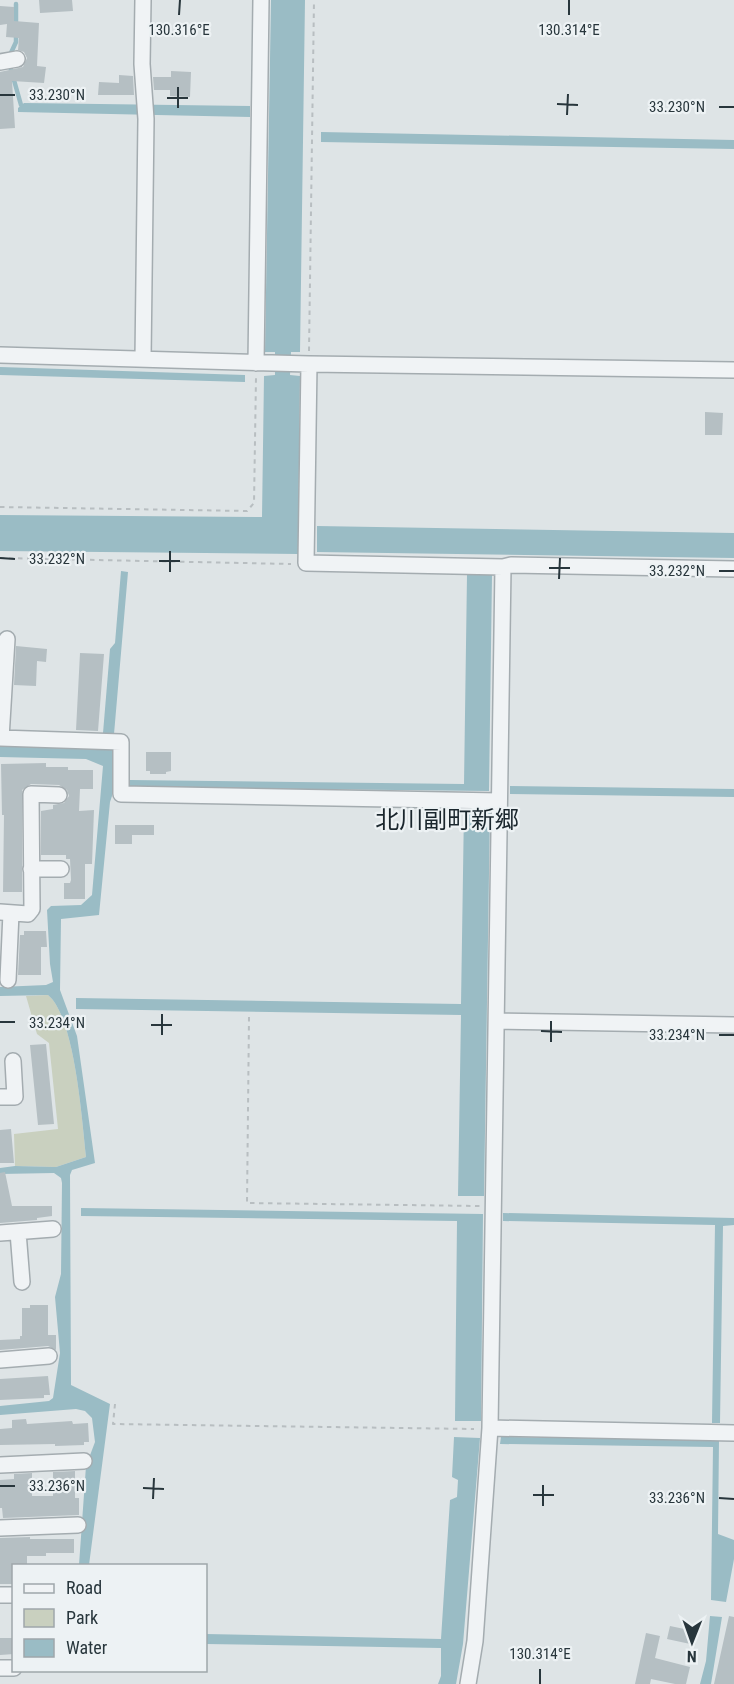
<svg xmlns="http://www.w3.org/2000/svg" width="734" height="1684" font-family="'Roboto Condensed','Noto Sans JP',sans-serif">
<rect width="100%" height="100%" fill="#dee4e6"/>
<path fill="#c9d0bf" d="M 48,995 C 75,1017 82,1121 86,1157 L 56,1167 L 15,1166 L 14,1134 L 58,1129 L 49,1043 L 37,1034 L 26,996 Z"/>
<path fill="#9abcc5" d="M 271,0 L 305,0 L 300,352 L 291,352 L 290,375 L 300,376 L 298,554 L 0,551 L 0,515 L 262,517 L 264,376 L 275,375 L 275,352 L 265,352 Z
M 24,103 L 250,106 L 250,117 L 18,112 L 18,108 Z
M 321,132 L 734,140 L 734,149 L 321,142 Z
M 0,367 L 245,375 L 245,382 L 0,375 Z
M 317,526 L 734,533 L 734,558 L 317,552 Z
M 121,571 L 128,572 L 114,734 L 103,733 L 110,649 L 115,643 Z
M 467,575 L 492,575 L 489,791 L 130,787 L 130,780 L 464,784 Z
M 0,743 L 113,748 L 112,796 L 110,802 L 99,915 L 61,919 L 60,990 L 77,1036 L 95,1163 L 72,1170 L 70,1175 L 71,1385 L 110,1404 L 89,1565 L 79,1565 L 86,1466 L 95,1442 L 92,1418 L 85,1411 L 76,1409 L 0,1415 L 0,1406 L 49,1401 L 53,1398 L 60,1353 L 55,1297 L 61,1274 L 62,1183 L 61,1178 L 54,1173 L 0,1174 L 0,1168 L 15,1166 L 56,1167 L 86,1157 C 82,1121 75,1017 48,995 L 0,996 L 0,987 L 46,985 L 53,982 L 50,964 L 47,910 L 51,906 L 81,905 L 92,895 L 103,766 L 86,759 L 0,757 Z
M 510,786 L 734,789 L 734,797 L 510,794 Z
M 464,808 L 490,809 L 484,1196 L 458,1196 L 461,1015 L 76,1009 L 76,998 L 461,1004 Z
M 81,1208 L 483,1214 L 481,1421 L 455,1421 L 457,1221 L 81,1216 Z
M 503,1213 L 734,1218 L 734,1225 L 723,1226 L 720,1423 L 712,1423 L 715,1225 L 503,1221 Z
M 454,1437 L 480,1438 L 463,1644 L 456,1684 L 438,1684 L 441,1676 L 441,1648 L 206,1644 L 206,1634 L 441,1639 L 450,1500 L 457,1497 L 458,1480 L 452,1477 Z
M 501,1437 L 719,1440 L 718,1534 L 734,1540 L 734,1559 L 726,1602 L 711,1600 L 713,1447 L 500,1444 Z
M 710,1616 L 722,1617 L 711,1684 L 700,1684 L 706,1661 Z"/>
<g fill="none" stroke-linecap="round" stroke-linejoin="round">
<path stroke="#9abcc5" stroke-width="4.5" d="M 10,55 L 16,42 L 16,4
M 10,66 L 21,105"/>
</g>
<path fill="#b5bfc3" d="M 39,0 L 72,0 L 73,11 L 40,13 Z
M 0,6 L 14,7 L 14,21 L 39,23 L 37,66 L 46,67 L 44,83 L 12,81 L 15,128 L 0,129 L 0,72 L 23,67 L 27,58 L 24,52 L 18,50 L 19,38 L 6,37 L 7,24 L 0,25 Z
M 171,71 L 191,72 L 190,97 L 170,96 L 170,90 L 154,90 L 153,77 L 171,77 Z
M 119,75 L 133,76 L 134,95 L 98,95 L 99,82 L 119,83 Z
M 705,412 L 723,413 L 722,435 L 705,435 Z
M 16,646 L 47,649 L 46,662 L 37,661 L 36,686 L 14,685 Z
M 80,653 L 104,654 L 98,731 L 76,730 Z
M 146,752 L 171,752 L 171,771 L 166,772 L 166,774 L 150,774 L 150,771 L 146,771 Z
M 46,763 L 46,767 L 68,767 L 68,770 L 93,770 L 93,789 L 80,789 L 79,811 L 94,810 L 92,864 L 85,864 L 85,899 L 64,899 L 64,883 L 70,883 L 71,880 L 70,859 L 66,859 L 66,855 L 41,855 L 41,811 L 53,809 L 53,805 L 64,803 L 69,796 L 67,790 L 59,785 L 31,784 L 22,790 L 22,892 L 3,892 L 4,815 L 2,815 L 1,764 Z
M 115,825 L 154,825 L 154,835 L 132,835 L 132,844 L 115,844 Z
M 24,931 L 46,931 L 47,947 L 41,947 L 41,975 L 18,975 L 20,935 L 24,935 Z
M 46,1044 L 54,1124 L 38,1125 L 30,1045 Z
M 11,1129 L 14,1163 L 0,1163 L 0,1130 Z
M 5,1172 L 12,1206 L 52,1206 L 52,1216 L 37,1218 L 37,1220 L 0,1223 L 0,1173 Z
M 30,1305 L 48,1305 L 48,1335 L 56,1335 L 56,1350 L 48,1346 L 0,1350 L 0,1340 L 20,1339 L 20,1336 L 22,1336 L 22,1308 L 30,1308 Z
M 48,1376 L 50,1395 L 44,1395 L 44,1398 L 0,1400 L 0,1379 Z
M 26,1419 L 27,1424 L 72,1421 L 73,1424 L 88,1423 L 89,1442 L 84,1442 L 84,1445 L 55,1446 L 55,1444 L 0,1445 L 0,1429 L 12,1428 L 12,1420 Z
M 75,1471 L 75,1498 L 79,1498 L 79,1515 L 3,1518 L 2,1508 L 0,1508 L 0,1480 L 14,1479 L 14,1474 L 32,1473 L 32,1496 L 53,1496 L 53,1472 Z
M 30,1537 L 30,1539 L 74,1539 L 74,1553 L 46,1553 L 46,1556 L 27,1556 L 27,1566 L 14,1566 L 14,1584 L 0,1584 L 0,1538 Z
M 729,1616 L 734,1617 L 734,1684 L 714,1684 Z
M 670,1626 L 694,1631 L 693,1634 L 697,1635 L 695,1645 L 667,1639 Z
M 646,1633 L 660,1636 L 655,1658 L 690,1667 L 686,1684 L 675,1684 L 651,1679 L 650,1684 L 635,1684 Z
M 0,1638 L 14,1638 L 14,1654 L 0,1655 Z"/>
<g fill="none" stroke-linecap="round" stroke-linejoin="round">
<g stroke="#a4acb0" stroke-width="18">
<path id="minor" d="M 0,62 L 17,59
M 0,355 L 309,364 L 734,370
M 143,359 L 146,119 L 142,64 L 143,0
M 256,363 L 261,0
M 309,364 L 306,563 L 503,567 L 490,1428 L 475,1641 L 468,1684
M 503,567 L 511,565 L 734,569
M 0,738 L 121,742 L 121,794 L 499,801
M 1,738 L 7,639
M 31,869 L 61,869
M 0,912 L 28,914 L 32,909 L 31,794 L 59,795
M 8,980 L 11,913
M 497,1021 L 734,1025
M 0,1097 L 15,1097 L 13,1061
M 18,1232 L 22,1282
M 0,1233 L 53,1229
M 0,1360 L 49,1356
M 490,1428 L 734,1433
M 0,1465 L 84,1461
M 0,1528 L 78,1525
M 0,1595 L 14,1595
M 0,1668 L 14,1668"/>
</g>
<path stroke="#b8bec1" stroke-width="2" stroke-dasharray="4.5 4.5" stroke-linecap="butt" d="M 309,351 L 314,0
M 0,507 L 247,511 L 254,503 L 256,377
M 0,558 L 291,564
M 249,1017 L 247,1203 L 480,1206
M 115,1404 L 113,1424 L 474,1429"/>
<use href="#minor" stroke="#f0f3f5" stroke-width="15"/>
</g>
<path fill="none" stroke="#28363c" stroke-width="2" d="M 179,15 L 180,0M 569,15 L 569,0M 0,95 L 15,95M 167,98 L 188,98M 557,104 L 578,105M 719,107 L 734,107M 178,108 L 178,87M 567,115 L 568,94M 0,558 L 15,559M 159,561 L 180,561M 549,568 L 570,568M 719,571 L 734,571M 170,572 L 170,551M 559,579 L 560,558M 0,1022 L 15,1022M 151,1025 L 172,1025M 541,1031 L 562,1032M 162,1035 L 162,1014M 719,1035 L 734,1035M 551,1042 L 551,1021M 0,1486 L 15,1486M 143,1488 L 164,1489M 533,1495 L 554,1495M 719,1498 L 734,1499M 153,1499 L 154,1478M 543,1506 L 543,1485M 540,1684 L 540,1669"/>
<g text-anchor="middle" stroke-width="4.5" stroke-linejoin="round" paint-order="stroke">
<g font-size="24" fill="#1a262d" stroke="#edf2f4">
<text x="447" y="828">北川副町新郷</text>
</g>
</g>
<g font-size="15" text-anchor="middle" fill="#28363c" stroke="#edf2f4" stroke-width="4.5" stroke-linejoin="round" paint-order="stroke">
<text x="179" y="35">130.316°E</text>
<text x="569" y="35">130.314°E</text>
<text x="57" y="100">33.230°N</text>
<text x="677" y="112">33.230°N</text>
<text x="57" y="564">33.232°N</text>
<text x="677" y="576">33.232°N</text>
<text x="57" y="1028">33.234°N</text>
<text x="677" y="1040">33.234°N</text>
<text x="57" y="1491">33.236°N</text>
<text x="677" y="1503">33.236°N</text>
<text x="540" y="1659">130.314°E</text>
</g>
<rect x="12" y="1564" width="195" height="108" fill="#edf2f4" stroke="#9ea7aa" stroke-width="1.5"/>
<rect x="24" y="1584" width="30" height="9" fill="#f0f3f5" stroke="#9ea7aa" stroke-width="1.5"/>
<text x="66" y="1594" font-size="18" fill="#28363c">Road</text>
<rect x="24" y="1609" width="30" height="18" fill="#c9d0bf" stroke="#9ea7aa" stroke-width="1.5"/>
<text x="66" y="1624" font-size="18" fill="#28363c">Park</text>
<rect x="24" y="1639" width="30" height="18" fill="#9abcc5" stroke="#9ea7aa" stroke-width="1.5"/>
<text x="66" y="1654" font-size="18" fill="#28363c">Water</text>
<g transform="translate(692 1642) rotate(181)" stroke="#edf2f4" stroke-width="4.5" paint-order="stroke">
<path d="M0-4.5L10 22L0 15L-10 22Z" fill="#28363c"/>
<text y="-9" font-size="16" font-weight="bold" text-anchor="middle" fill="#28363c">N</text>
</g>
</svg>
